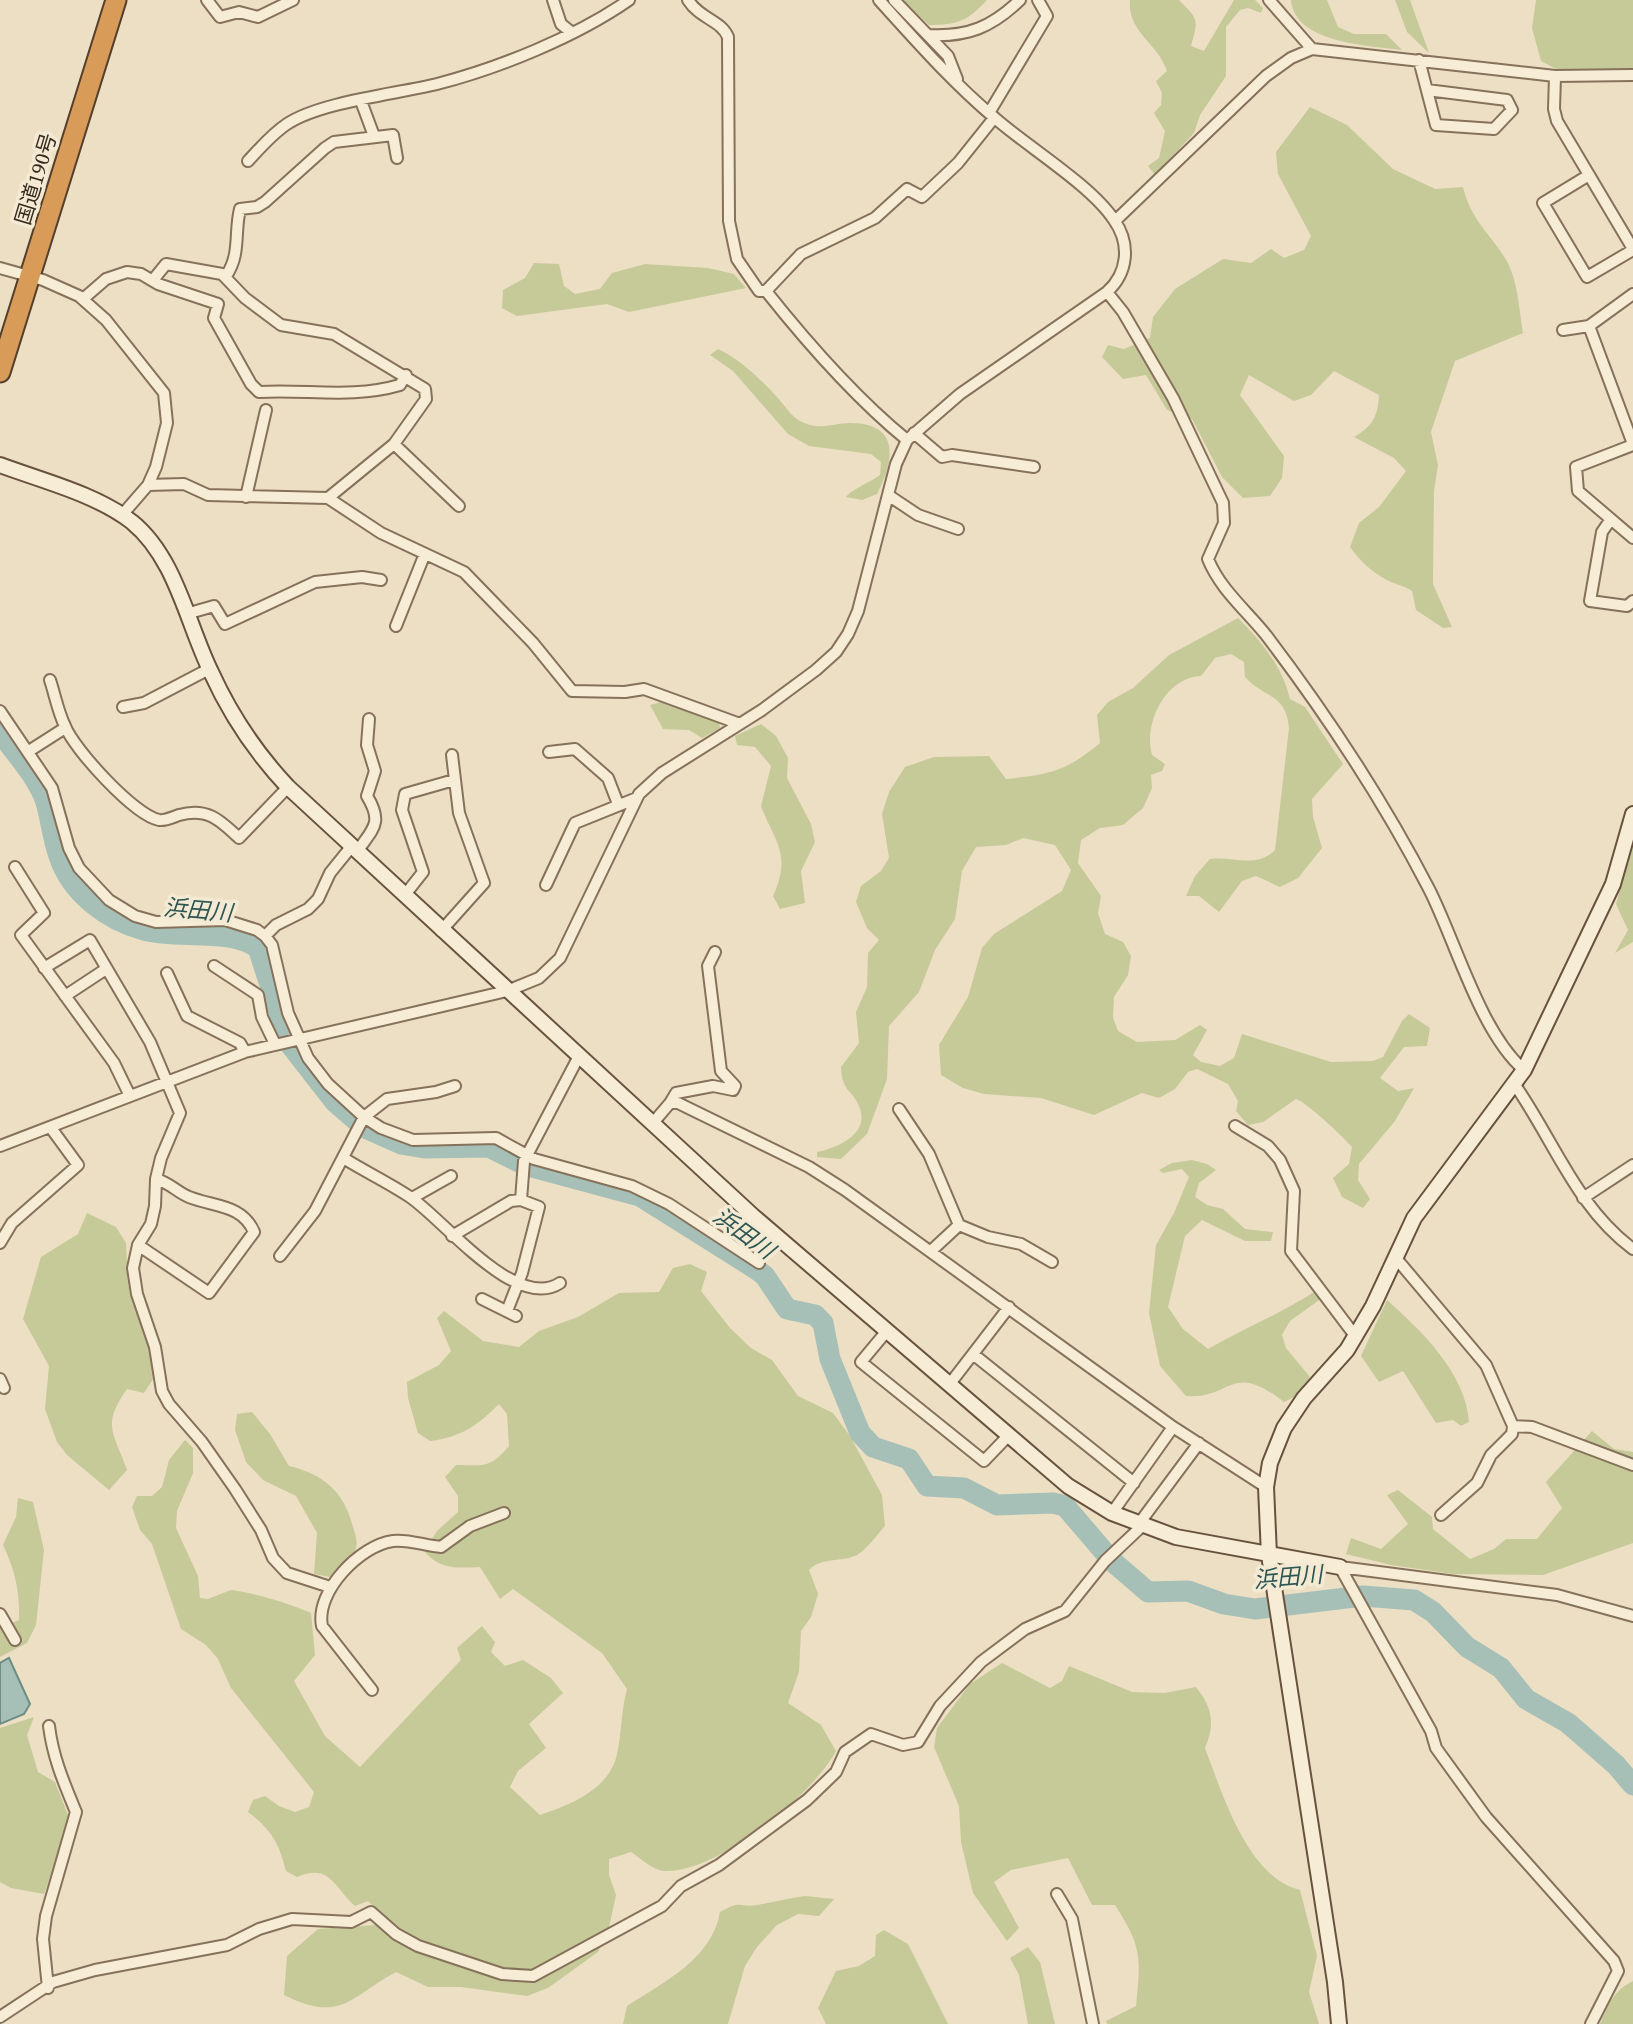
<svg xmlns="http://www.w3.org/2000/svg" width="1633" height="2024" font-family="'Source Serif 4','Noto Sans JP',serif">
<rect width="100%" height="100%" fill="#ecdfc4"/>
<path fill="#c6ca98" d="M 902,0 L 987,0 C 968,21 957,25 929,25 Z
M 1130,0 L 1179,0 C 1198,19 1199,19 1191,46 L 1204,51 L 1234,0 L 1255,0 L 1263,8 L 1261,13 L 1248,8 L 1240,10 L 1226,27 L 1226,76 L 1200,115 L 1194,133 L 1155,175 L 1148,166 L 1159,158 L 1165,131 L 1154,113 L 1161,105 L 1162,93 L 1156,81 L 1167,71 C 1158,43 1127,32 1130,0 Z
M 1291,0 L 1327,0 L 1338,27 L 1354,34 L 1386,34 L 1402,50 C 1370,46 1294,43 1291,0 Z
M 1395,0 L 1410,0 L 1429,53 L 1407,32 Z
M 1536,0 L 1633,0 L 1633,73 L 1558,70 L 1541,61 L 1532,28 Z
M 1310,107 L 1347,125 L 1393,169 L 1435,189 L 1463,187 C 1471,220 1488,231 1505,258 C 1518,279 1519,309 1523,333 L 1455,361 L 1431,432 L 1438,465 L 1434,491 L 1433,584 L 1452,627 L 1443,628 L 1416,610 L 1412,591 C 1403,585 1394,584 1385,579 C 1372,572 1358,559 1350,547 L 1359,523 L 1379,507 L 1406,471 L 1394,458 L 1354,437 C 1373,426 1378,416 1379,395 L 1334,371 L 1311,395 L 1294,401 L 1249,375 L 1240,395 L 1284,456 L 1282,478 L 1270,496 L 1243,498 L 1222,477 L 1192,419 L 1167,410 L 1146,375 L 1123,379 L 1102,357 L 1108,345 L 1124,349 L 1150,338 L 1153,317 L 1175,289 L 1223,259 L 1251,263 L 1271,249 L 1284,258 L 1304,250 L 1311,236 L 1278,174 L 1276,152 Z
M 534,263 L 559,264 L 564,286 L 575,294 L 600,289 L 612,273 L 645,264 L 708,268 L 734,274 L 746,288 L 629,312 L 607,304 L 517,316 L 502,308 L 503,290 L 525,278 Z
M 718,349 C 741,360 758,377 776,396 C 784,404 792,418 802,422 C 820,431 832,423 850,423 C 900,423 895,460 877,494 L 862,500 L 846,497 C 852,489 869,483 880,475 L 881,462 L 871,454 L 809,446 L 788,434 L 733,371 L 710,355 Z
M 1238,618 C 1261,641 1283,667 1290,699 L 1305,707 L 1343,764 L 1312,799 L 1313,817 L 1322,848 L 1298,878 L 1280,887 L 1256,876 L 1242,881 L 1219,912 L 1199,896 L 1186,896 L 1195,876 L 1210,859 C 1233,856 1256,869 1275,850 L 1289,728 C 1286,693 1265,699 1245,677 L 1244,662 L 1231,654 L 1215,658 L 1201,676 C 1166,677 1143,723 1152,755 L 1165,764 L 1162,771 L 1151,775 L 1152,788 L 1143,808 L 1123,825 L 1100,828 L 1081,840 L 1078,863 L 1101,896 L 1098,913 L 1105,934 L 1123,942 L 1131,956 L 1128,975 L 1114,997 L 1113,1018 L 1118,1031 L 1137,1042 L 1175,1040 L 1200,1025 L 1207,1030 L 1193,1055 L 1201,1062 L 1220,1066 L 1234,1058 L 1242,1034 L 1331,1062 L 1373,1061 L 1383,1057 L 1402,1021 L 1409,1014 L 1430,1028 L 1427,1046 L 1404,1047 L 1380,1078 L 1398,1091 L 1414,1088 L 1395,1121 L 1359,1164 L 1358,1180 L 1370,1199 L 1363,1208 L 1342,1197 L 1333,1178 L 1349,1164 L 1352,1147 C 1342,1136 1308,1103 1296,1099 L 1263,1122 L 1248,1125 L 1236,1111 L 1238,1101 L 1228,1084 L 1197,1069 L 1188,1072 L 1175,1089 L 1159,1098 L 1142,1093 L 1094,1115 L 1041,1098 L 984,1094 L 963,1088 L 941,1075 L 939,1045 L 968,997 L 982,948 L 994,934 L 1062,891 L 1071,870 L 1055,845 L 1023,838 L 1006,845 L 976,847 L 962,871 L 955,919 L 935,950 L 919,992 L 889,1026 L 887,1079 L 867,1134 L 841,1159 L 817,1157 L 817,1152 C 837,1148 871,1134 859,1106 C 851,1088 842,1092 841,1067 L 859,1043 L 856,1012 L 867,987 L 868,953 L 879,940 L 867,928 L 856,902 L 861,886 L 881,871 L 889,858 L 882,814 L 889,792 L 905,767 L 934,757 L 989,756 L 1006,779 C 1051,774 1065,772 1100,743 L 1097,715 L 1108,702 L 1133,688 L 1169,655 Z
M 665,701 L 719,722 L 720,728 L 702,738 L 689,730 L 663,729 L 650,705 Z
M 761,724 L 776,736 L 788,758 L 787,778 L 811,824 L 815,842 L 801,871 L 805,903 L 780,909 L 773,896 C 792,854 775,843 761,806 L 771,766 L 755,747 L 737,745 L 735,736 Z
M 1633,844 L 1633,942 L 1615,953 L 1628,930 L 1616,904 Z
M 1192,1160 L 1207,1164 L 1216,1170 L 1199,1183 L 1195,1197 L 1207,1205 L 1223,1209 L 1245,1229 L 1273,1232 L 1271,1241 L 1245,1241 L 1202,1220 L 1185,1236 L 1168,1307 L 1183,1329 L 1208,1349 C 1243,1329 1280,1314 1314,1292 L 1322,1298 L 1290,1321 L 1282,1335 L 1286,1348 L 1310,1377 L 1300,1394 L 1284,1402 C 1230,1360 1233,1399 1186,1396 L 1160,1366 L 1149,1313 L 1156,1245 L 1174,1213 L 1189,1177 L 1182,1169 L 1163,1173 L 1159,1170 L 1172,1163 Z
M 87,1213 L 116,1227 L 126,1243 L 128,1284 L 157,1373 L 144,1393 L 127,1389 C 101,1426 114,1433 127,1470 L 109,1490 L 67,1455 L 57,1442 L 45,1409 L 49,1366 L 23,1319 L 41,1257 L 78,1234 Z
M 690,1264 L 707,1272 L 701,1291 L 730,1328 L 751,1348 L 772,1360 L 798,1396 L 833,1413 L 850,1436 L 882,1495 L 885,1526 C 877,1535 867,1549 857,1555 C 841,1563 823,1556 809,1570 L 818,1594 L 811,1617 L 801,1631 L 799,1672 L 788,1703 L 821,1725 L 836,1751 C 813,1795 716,1874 664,1871 C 653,1870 640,1858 631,1852 L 609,1859 L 609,1875 L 616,1895 L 608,1932 L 598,1952 L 548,1988 L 527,1996 L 461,1987 L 428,1987 L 396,1972 C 351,1996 342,2024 284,1995 L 287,1956 L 318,1929 L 375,1925 L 382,1914 L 368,1901 L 355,1906 C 333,1886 330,1863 297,1877 L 286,1871 C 279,1843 271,1829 248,1812 L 253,1800 L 265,1796 L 279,1806 L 295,1812 L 309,1807 L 314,1792 L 231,1688 L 218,1659 L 206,1645 L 181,1629 L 152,1544 L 140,1530 L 132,1507 L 137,1496 L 152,1496 L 162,1487 L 169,1460 L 185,1440 L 193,1448 L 193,1473 L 177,1511 L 176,1528 L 198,1576 L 200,1598 L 208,1599 L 231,1590 C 259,1594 284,1602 311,1613 L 315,1655 L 294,1681 L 325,1736 L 360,1767 L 461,1660 L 457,1648 L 482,1626 L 495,1642 L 491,1652 L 505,1666 L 523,1660 L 551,1678 L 563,1693 L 529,1724 L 546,1748 L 518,1771 L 510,1787 L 540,1815 C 570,1805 610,1789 617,1754 C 622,1732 621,1711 627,1689 L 602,1653 L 513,1589 L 500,1599 L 480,1567 C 457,1568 440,1570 424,1551 L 437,1531 L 458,1512 L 458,1496 L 445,1477 L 456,1465 C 483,1465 490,1469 509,1446 L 507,1414 L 499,1404 C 477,1426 461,1437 430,1441 L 418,1433 L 408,1398 L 407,1382 L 439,1365 L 451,1351 L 437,1318 L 444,1311 L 483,1341 L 519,1347 L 539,1331 L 578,1317 L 619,1293 L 659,1292 L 673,1268 Z
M 1387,1300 C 1422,1331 1466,1374 1469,1422 L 1461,1426 L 1453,1420 L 1436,1423 L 1403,1371 L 1379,1382 L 1361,1356 Z
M 252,1412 L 270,1434 L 289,1466 C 323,1474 344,1491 353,1527 C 355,1533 358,1542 356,1548 C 353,1560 339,1569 330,1577 L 314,1574 L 317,1533 L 296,1496 L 263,1480 L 246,1462 L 235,1430 L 237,1414 Z
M 1592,1431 L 1614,1449 L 1633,1452 L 1633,1543 L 1543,1575 L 1453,1574 L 1391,1565 L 1346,1554 L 1351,1538 L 1381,1549 L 1408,1524 L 1387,1495 L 1398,1490 L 1432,1517 L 1433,1529 L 1470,1559 L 1494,1549 L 1506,1539 L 1537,1539 L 1562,1508 L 1546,1482 Z
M 18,1498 L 33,1502 L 44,1550 L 36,1625 L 27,1643 L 0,1657 L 0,1628 L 19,1620 C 20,1592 15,1570 3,1545 L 16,1517 Z
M 1002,1663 L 1050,1688 L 1062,1681 L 1069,1666 L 1132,1692 L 1165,1693 L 1196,1687 C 1213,1708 1215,1724 1205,1748 C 1222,1793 1248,1878 1300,1890 L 1317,1956 L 1309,1992 L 1319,2024 L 1107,2024 L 1106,2021 L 1136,2006 C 1141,1957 1142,1947 1115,1905 L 1092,1905 L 1068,1858 L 1011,1870 L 994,1882 L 1019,1928 L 1007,1941 L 973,1893 L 961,1842 L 959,1806 L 934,1747 L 937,1728 L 970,1684 Z
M 34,1717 L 27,1735 L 38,1772 L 55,1782 L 70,1820 L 44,1894 L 11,1888 L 0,1882 L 0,1728 Z
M 805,1896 L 834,1899 L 819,1916 L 798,1914 L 777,1925 L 757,1947 L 745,1966 L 728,2024 L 623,2024 L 627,2006 C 664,1982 712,1959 720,1912 C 743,1899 738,1908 758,1905 C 774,1902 789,1898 805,1896 Z
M 884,1930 L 908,1944 L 948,2024 L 826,2024 L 818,2008 L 836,1971 L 859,1966 L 875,1956 L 876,1935 Z
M 1028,1947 L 1040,1962 L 1055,2024 L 1028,2024 L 1019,1975 L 1010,1958 Z
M 1633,1981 L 1633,2024 L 1600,2024 C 1608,2005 1614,1990 1633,1981 Z"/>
<path fill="#a6c0b7" stroke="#6d8d84" stroke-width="2" d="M 9,1658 L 30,1704 L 24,1714 L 0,1724 L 0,1663 Z"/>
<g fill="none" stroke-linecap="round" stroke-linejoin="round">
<path stroke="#a6c0b7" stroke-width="21" d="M 0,732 C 15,753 35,774 45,799 C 51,817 52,837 59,856 C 71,893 107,920 144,930 C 177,939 231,928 258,948 L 289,1043 L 335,1102 L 365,1128 L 401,1144 L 424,1148 L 489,1147 L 525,1165 L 640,1196 L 756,1269 L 765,1276 L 787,1309 L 815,1315 L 823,1323 L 830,1359 L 860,1433 L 873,1447 L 909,1459 L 927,1486 L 964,1488 L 997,1505 L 1053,1503 L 1065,1506 L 1112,1561 L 1148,1592 L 1188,1591 L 1224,1604 L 1255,1609 L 1363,1596 L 1414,1600 L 1433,1612 L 1467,1647 L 1501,1668 L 1526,1699 L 1568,1723 L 1616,1765 L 1633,1785"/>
<g stroke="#86715b" stroke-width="14">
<path id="street" d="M 207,0 L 220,17 L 239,12 L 258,17 L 293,0
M 553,0 L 561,24 L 571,32
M 688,0 C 700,19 721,20 728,37 L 729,221 L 737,259 L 759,291 L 766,291 C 805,340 858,400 907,440
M 894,0 L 948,56 L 957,79
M 1269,0 L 1312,49
M 929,35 C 968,37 992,27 1020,0
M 1419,60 L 1436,125 L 1494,129 L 1512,110 L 1507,100 L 1427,90
M 1555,76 L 1554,109 L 1557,121 L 1633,249
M 361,101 L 374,136
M 989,113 L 1047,16 L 1038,0
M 248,161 C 260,148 272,134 287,124 C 320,102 396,94 437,84 C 499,68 576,37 629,0
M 1589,175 L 1543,203 L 1587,277 L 1633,250
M 1115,221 L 1266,76 L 1291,58 L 1312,49 L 1555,76 L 1633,75
M 0,268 L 43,280 L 79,296 L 106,320 L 164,393 L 167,423 L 156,467 L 148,485 L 122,515
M 226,276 C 241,254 234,233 240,209 L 257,207 L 265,202 L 325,148 L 334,142 L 393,135 L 397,158
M 153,280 L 166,264 L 222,274 L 245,298 L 281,325 L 334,334 L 425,389 L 426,399 L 394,444 L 328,498
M 766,291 L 801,254 L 875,218 L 907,189 L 922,197 L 958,163 L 994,118
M 1107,292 L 1123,312 L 1173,398 L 1223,503 L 1224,523 L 1208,559 C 1220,589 1246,610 1266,635 C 1326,714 1383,800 1429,889 C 1456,942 1480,1032 1524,1070
M 83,299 L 106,279 L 127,272 L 141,274 L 158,284 L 218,304 L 214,318 L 251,384 L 259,392 C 307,389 352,399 400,385 L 406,375
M 1589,326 L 1633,444
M 1563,330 L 1589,326 L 1633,294
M 914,433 L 942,457 L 952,455 L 1034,467
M 394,444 L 459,506
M 1633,445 L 1576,467 L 1578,491 L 1633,538
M 148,485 L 184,484 L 208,495 L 328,498 L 381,533 L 464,572 L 533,643 L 572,691 L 625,692 L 644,689 L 740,724
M 888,495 L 918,515 L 958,529
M 246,497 L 266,410
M 1611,519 L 1602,532 L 1590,601 L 1627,606 L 1633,601
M 186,614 L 214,606 L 225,624 L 315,582 L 362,577 L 381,580
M 396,626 L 424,556
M 50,680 C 55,695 58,712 65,726 C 74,749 134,815 159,820 C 165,821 173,817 179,815 C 207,807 220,820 239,838 L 288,787
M 123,707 L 144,703 L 209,669
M 0,711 L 52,788 L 69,848 L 79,868 L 109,900 L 135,916 L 156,922 L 225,920 L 257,930 L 265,936 L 272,945 L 288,1013 L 308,1058 L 328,1084 L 364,1117 L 381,1128 L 413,1140 L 496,1138 L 534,1159 L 632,1186 L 669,1204 L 759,1263
M 29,751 L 65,728
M 549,752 L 575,749 L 608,778 L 618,804
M 357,852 C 372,829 384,824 367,796 L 375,771 L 367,745 L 369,719
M 15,867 L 44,913 L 21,935 L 114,1063 L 130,1096
M 546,885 L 575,823 L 637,798
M 404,896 L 423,872 L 402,810 L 405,794 L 454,780
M 441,931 L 484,883 L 459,813 L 452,755
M 265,936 L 276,925 L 308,909 L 318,899 L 330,873 L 351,847
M 214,966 L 258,995 L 262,1017 L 275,1044
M 44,968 L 90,940 L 150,1042 L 180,1113 L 161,1158 L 156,1179 L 155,1206 L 151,1224 L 138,1245 L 133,1268 L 137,1294 L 155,1347 L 162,1391 L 169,1404 L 202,1442 L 235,1489 L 261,1530 L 273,1558 L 287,1573 L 330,1587
M 167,973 L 187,1016 L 240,1043 L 245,1052
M 65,996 L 106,969
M 1515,1085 C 1554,1141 1577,1208 1633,1249
M 670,1103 L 676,1093 L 713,1086 L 733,1090 L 735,1086 L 721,1071 L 708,966 L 715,952
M 899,1109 L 929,1154 L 959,1225 L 931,1251
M 652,1124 L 670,1103 L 678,1103 L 809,1167 L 845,1190 L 1173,1427 L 1266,1487
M 1235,1126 L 1268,1146 L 1280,1160 L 1294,1191 L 1291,1251 L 1356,1337
M 0,1146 L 245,1052 L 507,991 L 539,978 L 560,958 L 639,794 L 662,773 L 762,710 L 816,670 L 836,652 L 848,634 L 858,611 L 896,464 L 907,440 L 960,394 L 1107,292 C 1128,273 1131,244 1114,220 C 1092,186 1028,147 996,119 C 954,84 916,41 879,0
M 345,1159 C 366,1172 389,1183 410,1197 C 444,1220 516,1312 560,1283
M 412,1198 L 451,1176
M 1583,1198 L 1633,1165
M 521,1200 L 524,1161 L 579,1056
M 959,1225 L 988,1237 L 1021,1244 L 1052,1262
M 452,1236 L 511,1201 L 521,1200 L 539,1207 L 522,1273 L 507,1311
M 0,1243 L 12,1223 L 78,1165 L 51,1128
M 138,1245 L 209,1293 L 254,1232 C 242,1204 214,1207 189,1197 C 177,1192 170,1183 156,1179
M 280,1256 L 315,1211 L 364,1117 L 387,1099 L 436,1092 L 455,1086
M 1395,1257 L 1486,1365 L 1513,1426 L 1512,1434 L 1491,1455 L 1477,1483 L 1441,1515
M 482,1299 L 516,1316
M 886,1332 L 861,1362 L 984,1461 L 1008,1436
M 973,1354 L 1134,1483
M 0,1379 L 4,1388
M 949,1385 L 1009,1307
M 1513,1426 L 1532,1427 L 1633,1465
M 1112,1513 L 1173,1427
M 1138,1525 L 1199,1443
M 1340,1567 L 1431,1731 L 1436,1748 L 1486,1817 L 1614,1961 L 1618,1971 L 1591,2024
M 1340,1567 L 1557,1595 L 1633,1616
M 0,1614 L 15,1640
M 372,1690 L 322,1626 C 315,1591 361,1545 393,1541 C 408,1539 426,1546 441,1547 L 470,1526 L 504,1513
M 1057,1894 L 1072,1919 L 1093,2024
M 48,1988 L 43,1939 L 46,1916 L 76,1812 C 64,1783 53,1758 49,1726
M 0,2017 L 53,1982 L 95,1970 L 227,1945 L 259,1929 L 292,1919 L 351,1922 L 371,1912 L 396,1934 L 418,1946 L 502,1974 L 533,1976 L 662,1906 L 681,1886 L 719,1865 L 807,1800 L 836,1772 L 845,1752 L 871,1734 L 903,1745 L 918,1742 L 940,1706 L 981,1662 L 1025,1629 L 1065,1611 L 1105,1561 L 1142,1526"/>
</g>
<g stroke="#68523e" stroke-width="18">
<path id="secondary" d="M 0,465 C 43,481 96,494 132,522 C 176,558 187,623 211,672 C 231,716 255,752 288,787 L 753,1216 L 1068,1486 L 1112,1513 L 1176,1537 L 1340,1567
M 1339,2024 L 1335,1982 L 1269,1555 L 1266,1487 L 1270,1463 L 1284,1428 L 1304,1398 L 1347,1350 L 1373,1306 L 1414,1218 L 1524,1070 L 1613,884 L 1633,814"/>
</g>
<g stroke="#543f2f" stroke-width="23">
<path id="highway" d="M 0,372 L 116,0"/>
</g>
<use href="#street" stroke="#f7edd7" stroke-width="10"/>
<use href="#secondary" stroke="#f7edd7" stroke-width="14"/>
<use href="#highway" stroke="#d99c58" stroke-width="19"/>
</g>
<g text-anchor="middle" stroke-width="7" stroke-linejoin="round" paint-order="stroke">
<g font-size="21" fill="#372a1e" stroke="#f4ead3">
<text transform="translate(36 179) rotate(-73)" y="7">国道190号</text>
</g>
<g font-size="23" font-style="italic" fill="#2e5652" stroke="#f4ead3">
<text transform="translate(198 910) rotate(5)" y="8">浜田川</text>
<text transform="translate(744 1233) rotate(36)" y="8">浜田川</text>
<text transform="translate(1288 1577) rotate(-5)" y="8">浜田川</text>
</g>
</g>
</svg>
